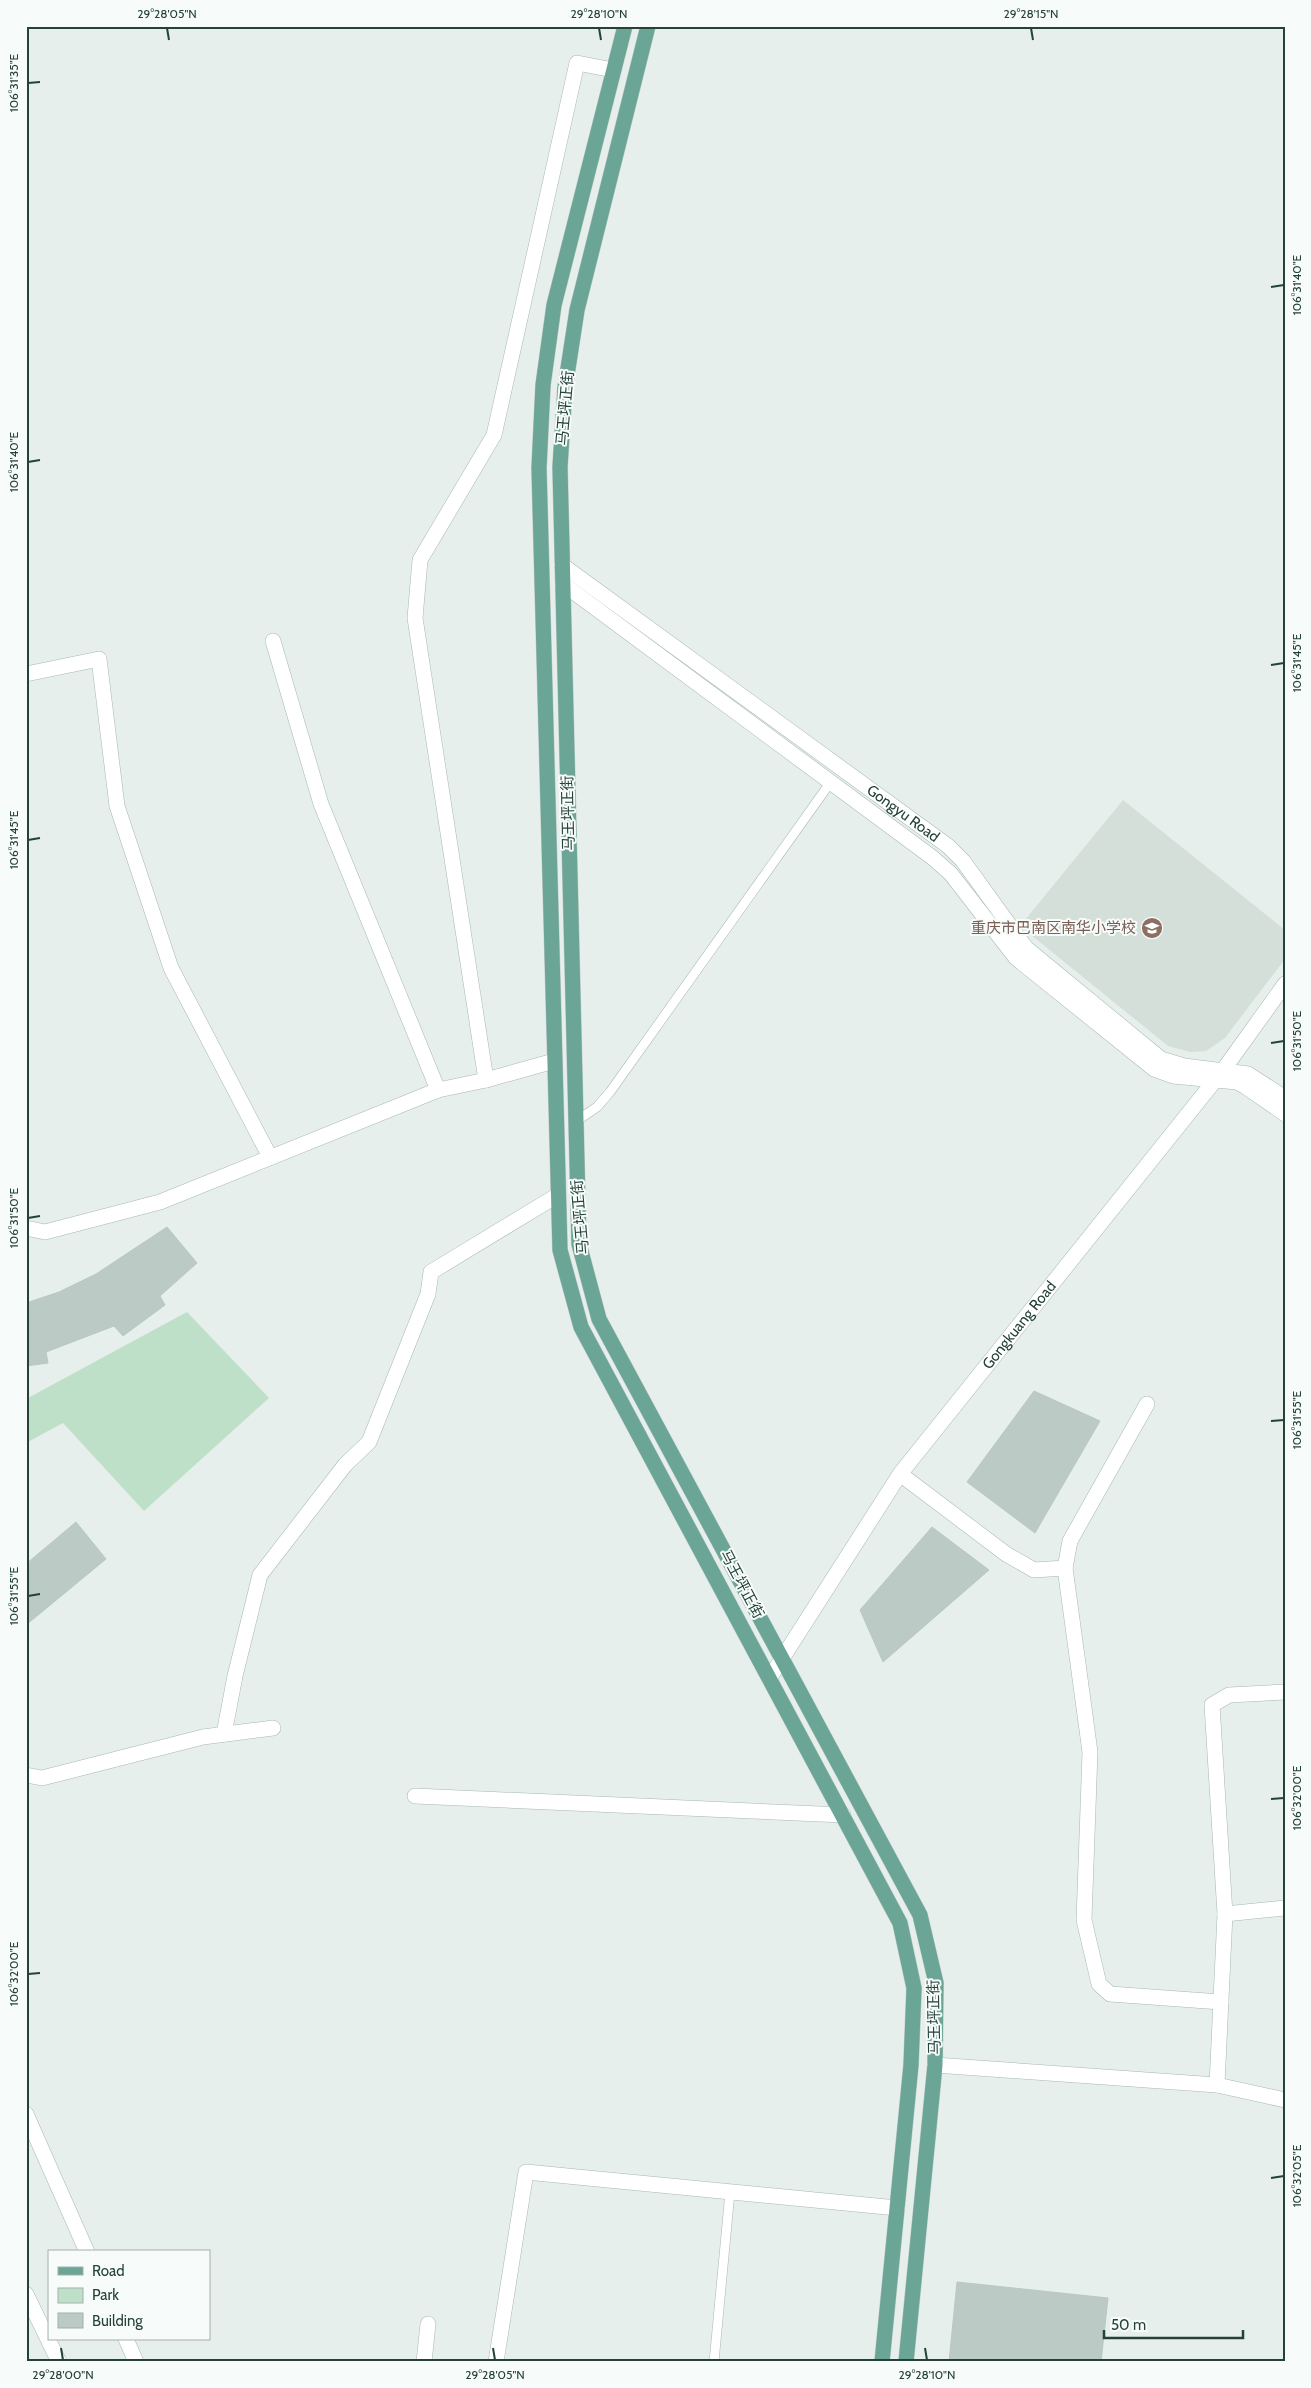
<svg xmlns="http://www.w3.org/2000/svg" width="1311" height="2388" font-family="Cabin,'Noto Sans SC',sans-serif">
<rect width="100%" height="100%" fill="#e6efeb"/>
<path fill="#d4dfda" d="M 1123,800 L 1285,930 L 1285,959 L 1225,1038 L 1206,1051 L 1190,1052 L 1168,1046 L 1020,926 Z"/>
<path fill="#bfe0c8" d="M 187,1312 L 269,1398 L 144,1511 L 63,1423 L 26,1443 L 26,1399 Z"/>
<path fill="#bbcac4" stroke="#b8c9c2" d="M 167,1227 L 197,1263 L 160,1296 L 165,1305 L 123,1336 L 114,1326 L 46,1352 L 48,1363 L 26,1366 L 26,1303 L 59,1292 L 96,1274 Z
M 1034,1391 L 1100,1421 L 1035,1533 L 967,1482 Z
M 76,1522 L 106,1559 L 26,1625 L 26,1564 Z
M 932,1527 L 989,1570 L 883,1662 L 860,1610 Z
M 957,2282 L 1108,2298 L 1101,2362 L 949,2362 Z"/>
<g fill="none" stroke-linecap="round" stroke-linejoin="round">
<g stroke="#a8b8b2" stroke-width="10">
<path id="lane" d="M 575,1122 L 597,1107 L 610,1092 L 830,783
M 714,2362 L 730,2192"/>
</g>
<g stroke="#a8b8b2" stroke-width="16">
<g id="street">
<path id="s1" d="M 562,565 L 948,846 L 963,861 L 1026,948 L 1161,1059 L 1184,1066 L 1248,1074 L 1285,1098"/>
<path d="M 563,584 L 933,858 L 951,874 L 1016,958 L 1154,1069 L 1173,1076 L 1237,1082 L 1246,1087 L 1285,1114"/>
<path d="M 273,641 L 321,804 L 438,1090"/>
<path d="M 26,674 L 99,659 L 117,806 L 171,968 L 270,1157"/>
<path d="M 486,1080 L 415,618 L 420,560 L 494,435 L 577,63 L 613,70"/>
<path d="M 26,1228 L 45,1232 L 160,1202 L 438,1090 L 486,1080 L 554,1061"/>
<path d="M 1147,1404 L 1070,1541 L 1065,1568 L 1090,1752 L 1084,1920 L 1099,1984 L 1110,1994 L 1221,2002"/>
<path d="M 900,1474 L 1006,1554 L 1034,1570 L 1065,1568"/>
<path id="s2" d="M 769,1679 L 900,1474 L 1224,1069 L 1285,984"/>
<path d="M 224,1734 L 235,1676 L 260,1575 L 345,1465 L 369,1442 L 428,1294 L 431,1272 L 558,1195"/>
<path d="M 26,1775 L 42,1778 L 203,1737 L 273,1728"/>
<path d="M 415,1796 L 843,1815"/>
<path d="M 1225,1914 L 1285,1908"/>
<path d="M 935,2065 L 1217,2085 L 1285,2100"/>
<path d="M 1217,2085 L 1225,1914 L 1212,1705 L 1229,1695 L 1285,1692"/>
<path d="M 26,2114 L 87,2252"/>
<path d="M 26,2294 L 59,2362"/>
<path d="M 126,2339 L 136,2362"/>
<path d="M 424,2362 L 428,2324"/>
<path d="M 496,2362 L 526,2172 L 897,2208"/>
</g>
</g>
<g stroke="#c2cac8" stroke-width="16">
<path id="primary" d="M 625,26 L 554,305 L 543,385 L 539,468 L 560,1250 L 581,1327 L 900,1923 L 914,1988 L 911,2065 L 882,2362
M 648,26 L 577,310 L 565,388 L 560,467 L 579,1244 L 599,1319 L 920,1915 L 936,1983 L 935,2065 L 906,2362"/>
</g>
<use href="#lane" stroke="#fff" stroke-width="9"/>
<use href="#street" stroke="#fff" stroke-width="15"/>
<use href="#primary" stroke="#6aa596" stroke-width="15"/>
</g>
<path fill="none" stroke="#24423a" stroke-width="2" d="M 167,28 L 169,40M 599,28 L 601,40M 1031,28 L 1033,40M 28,83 L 40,82M 1271,287 L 1284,285M 28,462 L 40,460M 1271,665 L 1284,663M 28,840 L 40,838M 1271,1043 L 1284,1041M 28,1218 L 40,1216M 1271,1421 L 1284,1420M 28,1596 L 40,1594M 1271,1799 L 1284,1798M 28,1974 L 40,1973M 1271,2178 L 1284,2176M 61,2348 L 63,2360M 493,2348 L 495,2360M 925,2348 L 927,2360"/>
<defs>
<g id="school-disc" transform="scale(1.125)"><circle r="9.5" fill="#8d6e63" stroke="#f7fbf9"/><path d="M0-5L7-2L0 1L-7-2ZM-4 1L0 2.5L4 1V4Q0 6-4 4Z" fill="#fff"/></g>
</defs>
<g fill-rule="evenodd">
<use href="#school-disc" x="1152" y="928"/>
</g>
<g text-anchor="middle" stroke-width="4" stroke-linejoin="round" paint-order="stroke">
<g font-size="15" fill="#24423a" stroke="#f7fbf9">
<text transform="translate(565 408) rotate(-85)" y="5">马王坪正街</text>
<text transform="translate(568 813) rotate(-91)" y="5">马王坪正街</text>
<text dy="5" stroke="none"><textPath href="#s1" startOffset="422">Gongyu Road</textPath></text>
<text transform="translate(580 1217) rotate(-95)" y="5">马王坪正街</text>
<text dy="5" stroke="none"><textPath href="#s2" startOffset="434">Gongkuang Road</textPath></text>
<text transform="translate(742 1584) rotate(62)" y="5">马王坪正街</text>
<text transform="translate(934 2017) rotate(-91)" y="5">马王坪正街</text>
</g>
<g font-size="15" fill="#785e54" stroke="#f7fbf9" text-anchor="end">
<text x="1136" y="933">重庆市巴南区南华小学校</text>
</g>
</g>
<rect width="1311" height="2388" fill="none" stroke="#f7fbf9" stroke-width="55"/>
<rect x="48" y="2250" width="162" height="90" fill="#f7fbf9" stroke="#a3b1ad"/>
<rect x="58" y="2267" width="25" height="8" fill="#6aa596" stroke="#a3b1ad"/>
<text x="92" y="2276" font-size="15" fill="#24423a">Road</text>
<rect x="58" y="2288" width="25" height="15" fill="#bfe0c8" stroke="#a3b1ad"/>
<text x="92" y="2300" font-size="15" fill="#24423a">Park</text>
<rect x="58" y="2313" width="25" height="15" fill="#bbcac4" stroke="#a3b1ad"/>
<text x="92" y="2326" font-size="15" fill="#24423a">Building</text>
<path d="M1104 2330v8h139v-8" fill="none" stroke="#24423a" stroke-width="2.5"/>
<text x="1111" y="2330" font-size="15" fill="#24423a" stroke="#f7fbf9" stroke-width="4" paint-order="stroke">50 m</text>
<rect x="28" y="28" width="1256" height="2332" fill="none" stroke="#24423a" stroke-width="2"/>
<g font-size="12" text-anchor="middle" fill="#24423a">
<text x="167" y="18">29°28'05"N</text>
<text x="599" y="18">29°28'10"N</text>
<text x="1031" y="18">29°28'15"N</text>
<text transform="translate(14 83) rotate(-90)" y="4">106°31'35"E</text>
<text transform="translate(1297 285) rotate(-90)" y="4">106°31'40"E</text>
<text transform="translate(14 462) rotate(-90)" y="4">106°31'40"E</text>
<text transform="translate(1297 663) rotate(-90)" y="4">106°31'45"E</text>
<text transform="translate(14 840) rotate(-90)" y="4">106°31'45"E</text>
<text transform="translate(1297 1041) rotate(-90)" y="4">106°31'50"E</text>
<text transform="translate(14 1218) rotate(-90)" y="4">106°31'50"E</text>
<text transform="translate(1297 1420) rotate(-90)" y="4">106°31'55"E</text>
<text transform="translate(14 1596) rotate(-90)" y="4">106°31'55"E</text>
<text transform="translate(1297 1798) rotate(-90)" y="4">106°32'00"E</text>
<text transform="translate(14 1974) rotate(-90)" y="4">106°32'00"E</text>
<text transform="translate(1297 2176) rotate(-90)" y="4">106°32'05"E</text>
<text x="63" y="2379">29°28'00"N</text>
<text x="495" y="2379">29°28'05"N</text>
<text x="927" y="2379">29°28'10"N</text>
</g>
</svg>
